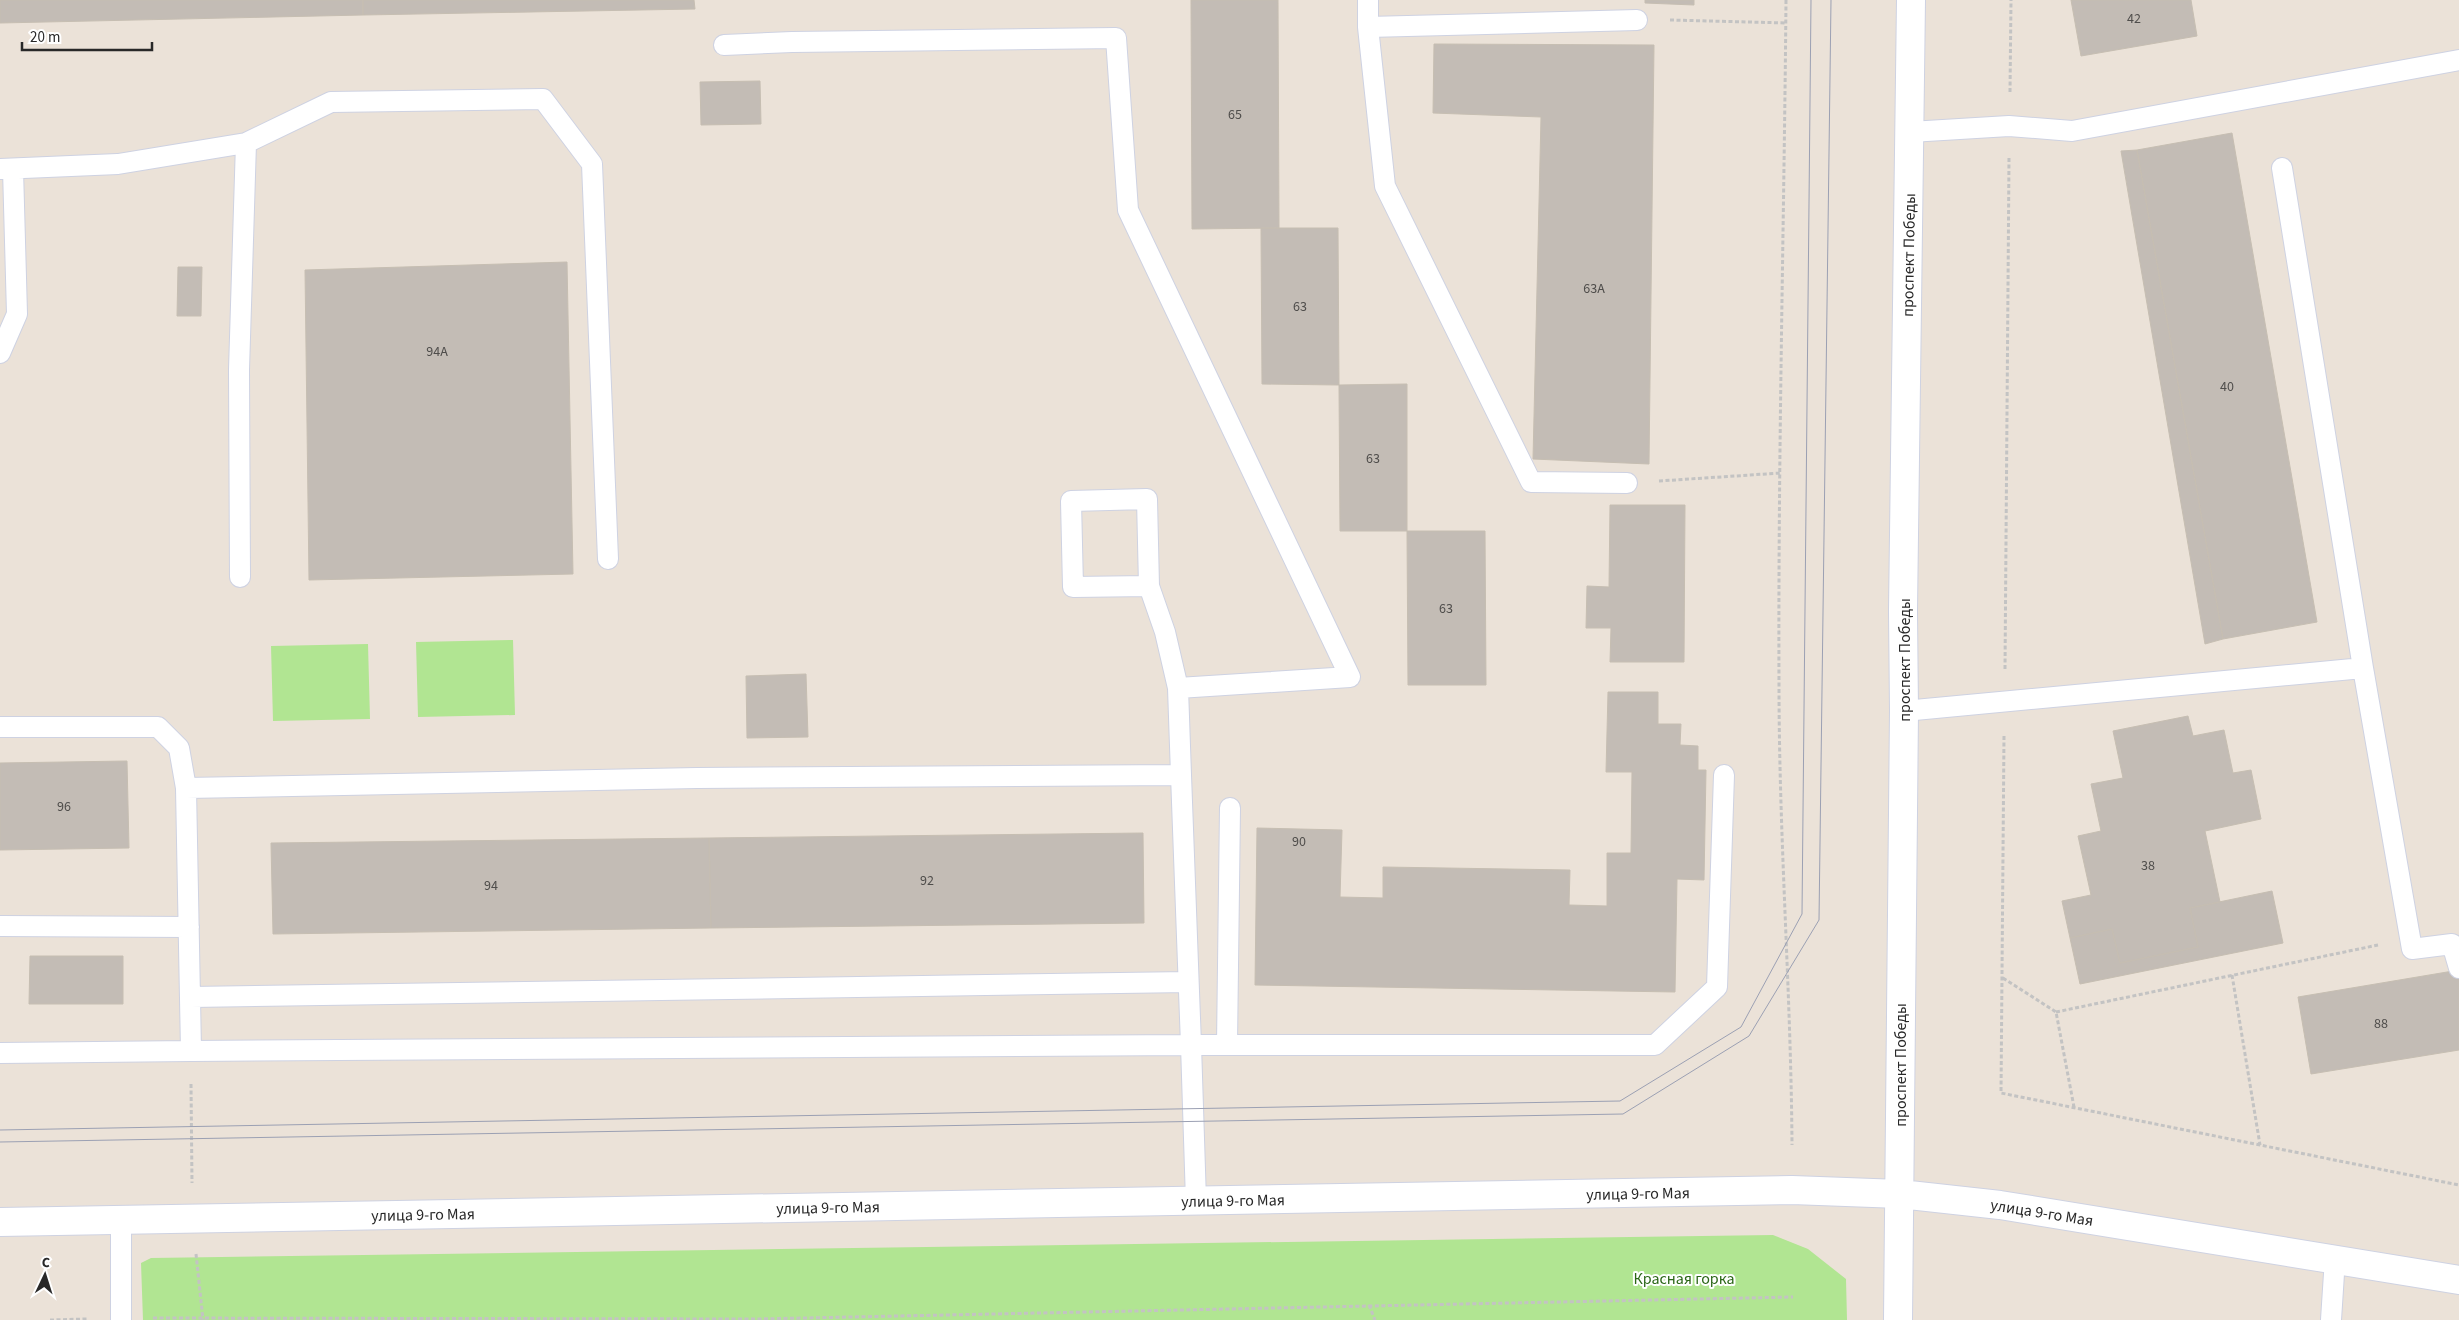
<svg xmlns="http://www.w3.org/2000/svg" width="2459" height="1320" font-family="'Source Sans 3',sans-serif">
<rect width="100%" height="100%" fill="#ebe2d8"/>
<path fill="#b1e592" d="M 513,640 L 515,715 L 418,717 L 416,642 Z
M 368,644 L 370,719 L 273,721 L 271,646 Z
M 1773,1235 L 1808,1249 L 1846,1279 L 1847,1320 L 143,1320 L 141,1263 L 151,1258 Z"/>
<path fill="#c3bcb5" stroke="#c6beb2" d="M 0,0 L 363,0 L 363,15 L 0,23 Z
M 363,0 L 694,0 L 695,9 L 363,15 Z
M 1191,0 L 1278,0 L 1279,228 L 1192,229 Z
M 1645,0 L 1694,0 L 1694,5 L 1645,3 Z
M 2071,0 L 2191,0 L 2197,36 L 2081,56 Z
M 1434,44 L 1654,45 L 1649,464 L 1533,459 L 1541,117 L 1433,113 Z
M 760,81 L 761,124 L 701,125 L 700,82 Z
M 2232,133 L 2317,622 L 2223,639 L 2137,150 Z
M 2137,150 L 2223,639 L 2205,644 L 2121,151 Z
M 1261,228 L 1338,228 L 1339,385 L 1262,384 Z
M 567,262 L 573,574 L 309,580 L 305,270 Z
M 178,267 L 202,267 L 201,316 L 177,316 Z
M 1407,384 L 1407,531 L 1340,531 L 1339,385 Z
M 1610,505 L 1685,505 L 1684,662 L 1610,662 L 1611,628 L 1586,628 L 1587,586 L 1609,587 Z
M 1407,531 L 1485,531 L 1486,685 L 1408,685 Z
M 806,674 L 808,737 L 747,738 L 746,676 Z
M 1608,692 L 1658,692 L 1658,724 L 1681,724 L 1680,745 L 1698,746 L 1698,770 L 1706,770 L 1704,880 L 1677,879 L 1675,992 L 1255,985 L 1257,828 L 1342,830 L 1340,897 L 1383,898 L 1383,867 L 1570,870 L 1569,905 L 1607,906 L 1607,853 L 1631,853 L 1632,772 L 1606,772 Z
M 2188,716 L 2193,736 L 2224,730 L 2233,773 L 2251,770 L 2261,819 L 2205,831 L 2220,902 L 2190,908 L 2198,947 L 2120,963 L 2112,929 L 2070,938 L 2062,901 L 2091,895 L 2078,836 L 2101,831 L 2091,784 L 2123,778 L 2113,731 Z
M 127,761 L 129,848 L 0,850 L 0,763 Z
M 1143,833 L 1144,923 L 711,928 L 709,838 Z
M 709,838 L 711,928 L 273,934 L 271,843 Z
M 2272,891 L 2283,943 L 2080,984 L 2070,938 L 2112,929 L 2120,963 L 2198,947 L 2190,908 Z
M 30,956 L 123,956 L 123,1004 L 29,1004 Z
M 2459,970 L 2459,1050 L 2311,1074 L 2298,997 Z"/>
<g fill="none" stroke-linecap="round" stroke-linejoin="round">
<g stroke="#ced2e2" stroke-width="22">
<path id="lane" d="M 1368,0 L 1368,27 L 1637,20
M 1368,27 L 1385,186 L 1531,482 L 1627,483
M 1910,132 L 2009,126 L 2072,131 L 2459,60
M 2282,168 L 2363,668
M 0,169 L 118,164 L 246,143 L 331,102 L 543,99 L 592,164 L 608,559
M 0,353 L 17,314 L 13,169
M 240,577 L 239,370 L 246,143
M 1149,586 L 1073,587 L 1071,501 L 1147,499 L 1149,586 L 1165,632 L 1178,688
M 1904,711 L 2363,668 L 2412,949 L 2452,944 L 2459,968
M 0,727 L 158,727 L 179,748 L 186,788
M 0,926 L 189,927
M 191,997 L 1188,982
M 1227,1045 L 1655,1045 L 1717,987 L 1724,775
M 191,1051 L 1191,1045 L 1181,775
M 0,1053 L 191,1051 L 186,788 L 697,778 L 1181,775 L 1178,688 L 1350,677 L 1128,210 L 1116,38 L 792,42 L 724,45
M 1196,1201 L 1191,1045 L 1227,1045 L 1230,808
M 121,1219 L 121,1320
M 2331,1320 L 2335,1258"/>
</g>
<g stroke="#ced2e2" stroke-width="30">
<path id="secondary" d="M 0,1222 L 1792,1190 L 1900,1194 L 2000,1205 L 2459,1280
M 1898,1320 L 1904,711 L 1903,611 L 1911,0"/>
</g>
<path stroke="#c3c3c3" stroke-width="3" stroke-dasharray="4 2.5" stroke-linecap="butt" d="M 1786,0 C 1784,228 1778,457 1779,685 C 1779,838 1791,992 1792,1145
M 1670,20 L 1786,23
M 2010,92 L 2011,0
M 1659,481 L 1781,473
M 2005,669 L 2009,158
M 2004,736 L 2001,1093 L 2459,1185
M 2232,975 L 2260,1145
M 2003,978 L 2056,1012 L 2074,1107
M 2056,1012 L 2378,945
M 191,1084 L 192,1183
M 196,1254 L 203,1320
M 1369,1305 L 1375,1320
M 153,1318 L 757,1319 L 1793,1297
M 50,1320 L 87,1319"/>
<use href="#lane" stroke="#fff" stroke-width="20"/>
<use href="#secondary" stroke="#fff" stroke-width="28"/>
<path stroke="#9ba0b3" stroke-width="1" d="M 0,1130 L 1620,1101 L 1741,1027 L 1802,914 L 1811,0
M 0,1142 L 1623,1114 L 1749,1036 L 1819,920 L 1831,0"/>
</g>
<g text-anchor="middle" stroke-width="4" stroke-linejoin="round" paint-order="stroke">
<g font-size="14" fill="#4f4d4b">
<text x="2134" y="23">42</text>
<text x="1235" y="119">65</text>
<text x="1594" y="293">63А</text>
<text x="1300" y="311">63</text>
<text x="437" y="356">94А</text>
<text x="2227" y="391">40</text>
<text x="1373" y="463">63</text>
<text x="1446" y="613">63</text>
<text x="64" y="811">96</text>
<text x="1299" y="846">90</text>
<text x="2148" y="870">38</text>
<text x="927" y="885">92</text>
<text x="491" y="890">94</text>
<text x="2381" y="1028">88</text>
</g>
<g font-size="16" fill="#282828" stroke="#fff">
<text transform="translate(1908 255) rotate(-89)" y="6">проспект Победы</text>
<text transform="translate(1904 660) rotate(-90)" y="6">проспект Победы</text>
<text transform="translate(1900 1065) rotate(-90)" y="6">проспект Победы</text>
<text transform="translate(1638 1193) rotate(-1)" y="6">улица 9-го Мая</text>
<text transform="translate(1233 1200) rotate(-1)" y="6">улица 9-го Мая</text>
<text transform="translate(828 1207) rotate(-1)" y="6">улица 9-го Мая</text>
<text transform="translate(2042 1212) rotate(9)" y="6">улица 9-го Мая</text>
<text transform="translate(423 1214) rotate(-1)" y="6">улица 9-го Мая</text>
</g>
<g font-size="16" fill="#2a6616" stroke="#fff">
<text x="1684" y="1284">Красная горка</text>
</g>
</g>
<g transform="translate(45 1275) rotate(4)" stroke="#ffffff" stroke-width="4" paint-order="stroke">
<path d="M0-4L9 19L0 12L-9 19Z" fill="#282828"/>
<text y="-8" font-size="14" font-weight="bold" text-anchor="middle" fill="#282828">С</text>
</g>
<path d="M22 42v8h130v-8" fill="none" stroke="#282828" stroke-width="2.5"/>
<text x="30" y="42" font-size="15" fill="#282828" stroke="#ffffff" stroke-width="4" paint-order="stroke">20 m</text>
</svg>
